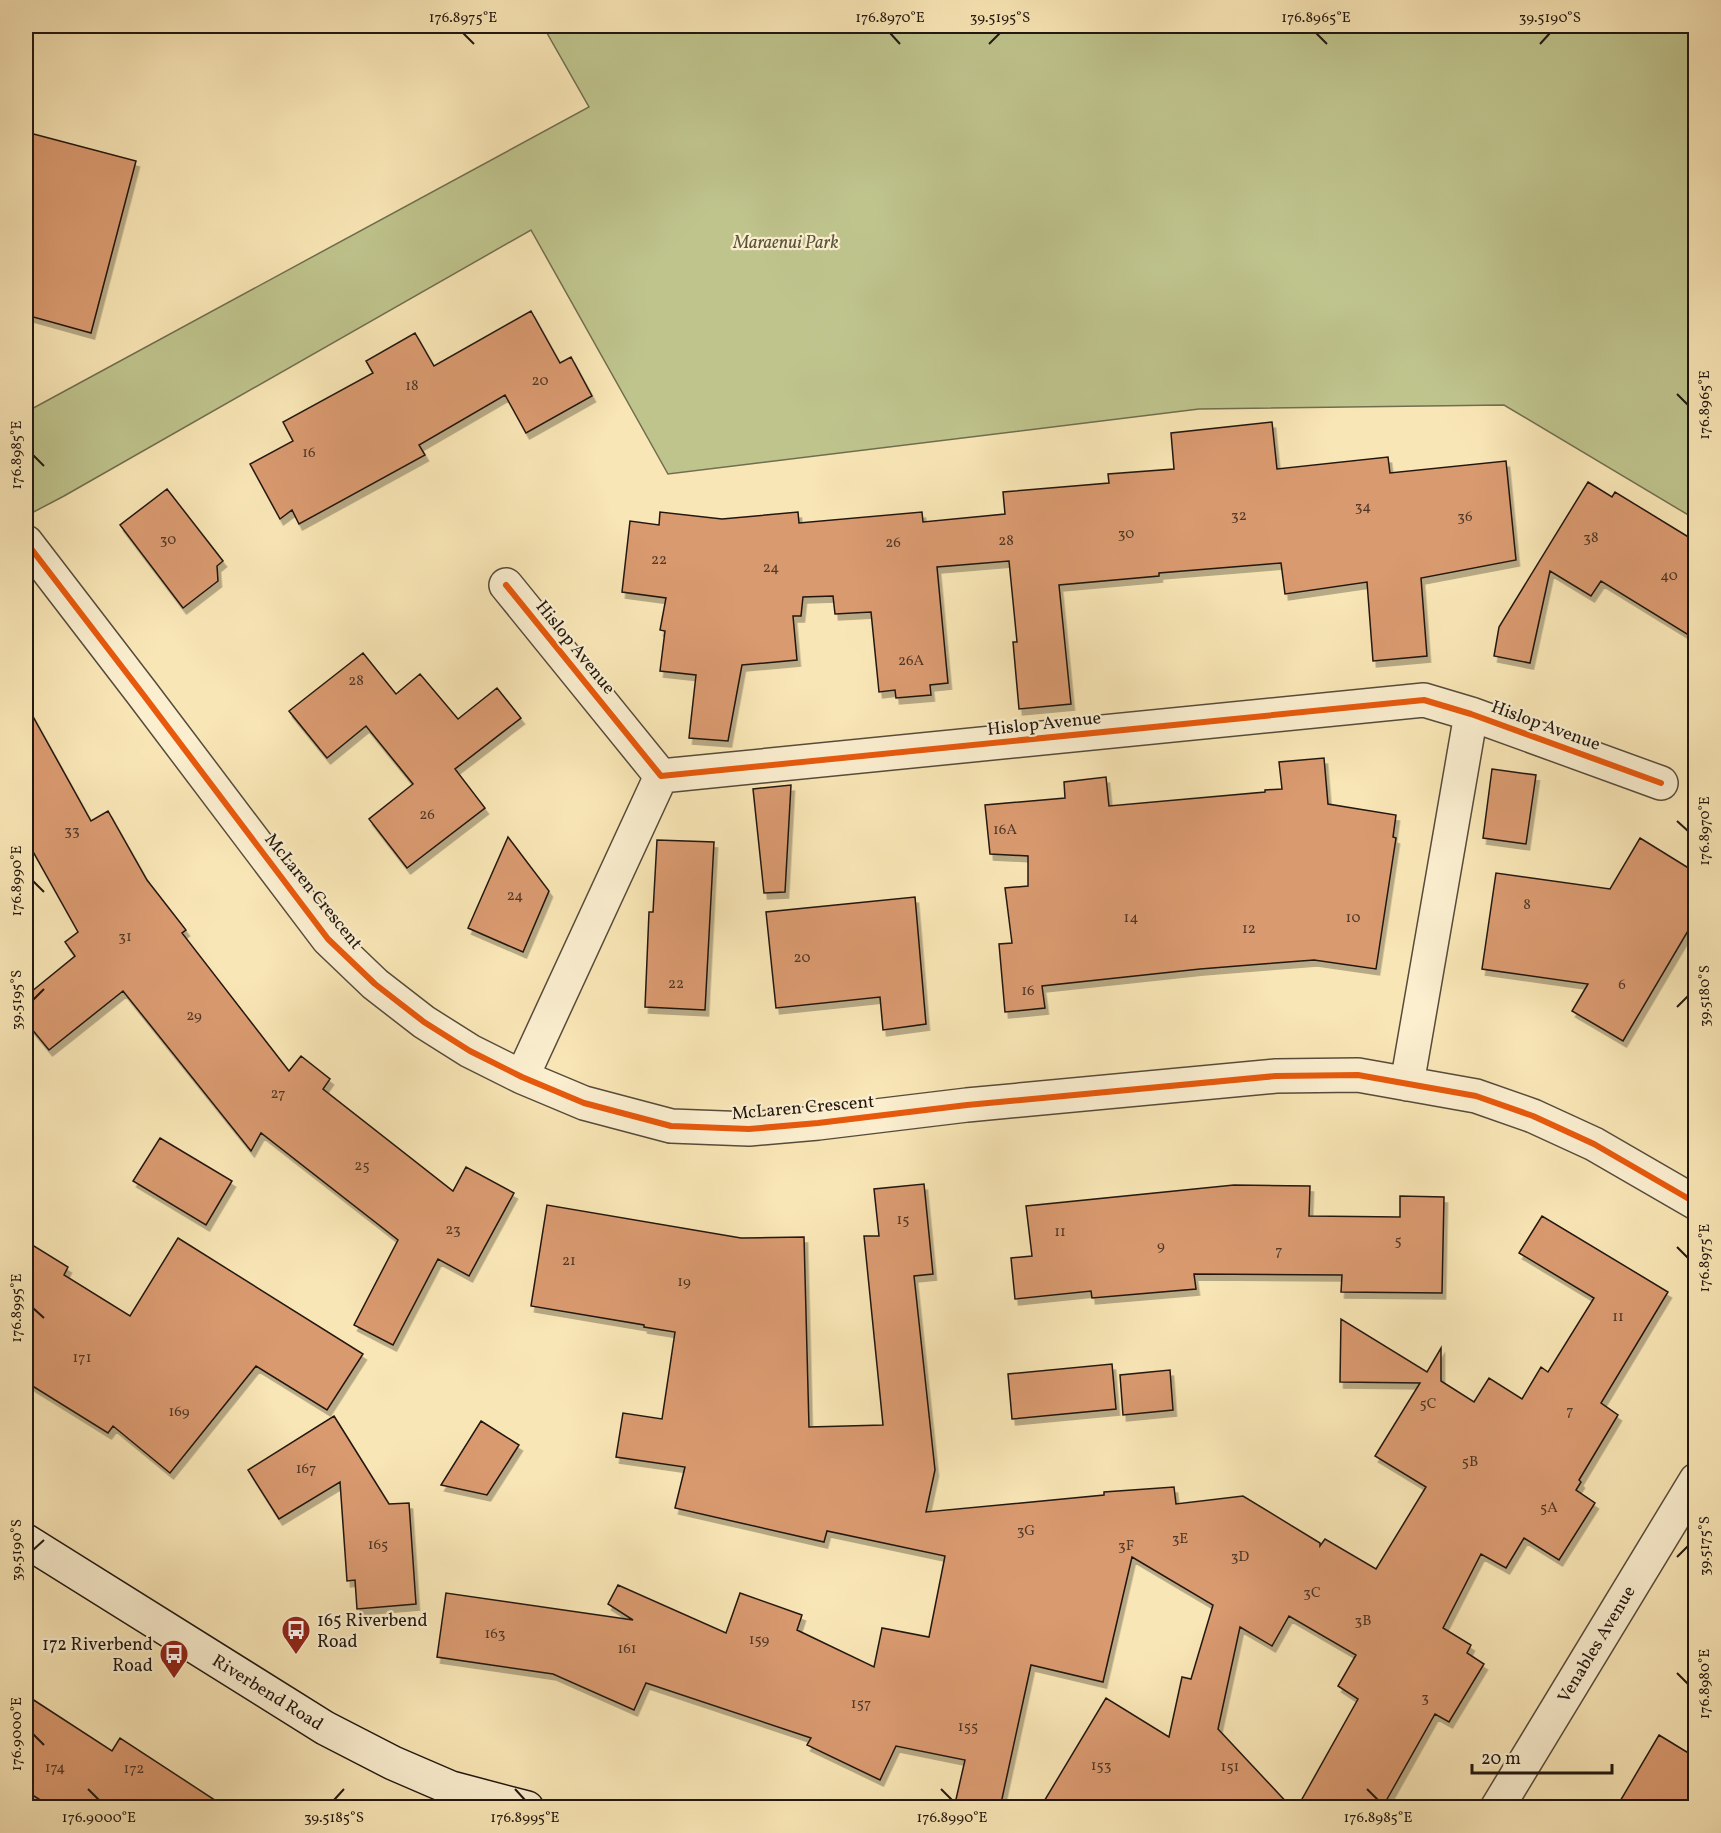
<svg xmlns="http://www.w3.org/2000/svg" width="1721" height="1833" font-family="Vollkorn,serif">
<defs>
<filter id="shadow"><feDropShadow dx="3.5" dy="6" stdDeviation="0" flood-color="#0004"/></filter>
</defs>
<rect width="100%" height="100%" fill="#f9e6b6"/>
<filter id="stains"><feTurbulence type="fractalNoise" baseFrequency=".00333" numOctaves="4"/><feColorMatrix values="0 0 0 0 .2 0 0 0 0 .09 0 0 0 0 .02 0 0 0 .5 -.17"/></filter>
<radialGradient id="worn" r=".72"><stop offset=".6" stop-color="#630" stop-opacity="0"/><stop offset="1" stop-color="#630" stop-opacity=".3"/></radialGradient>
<path fill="#bfc48d" stroke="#706e4e" stroke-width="1.5" d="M 543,26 L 1695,26 L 1695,519 L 1504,405 L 1199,409 L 668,474 L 531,230 L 64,496 L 26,516 L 26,412 L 589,107 Z"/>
<path fill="#da9a6f" stroke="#211710" stroke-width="1.5" filter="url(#shadow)" d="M 26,132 L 136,161 L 91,333 L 26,315 Z
M 531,311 L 560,363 L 571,357 L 592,396 L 526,433 L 505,395 L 419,445 L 425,455 L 299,524 L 292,510 L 280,519 L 250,464 L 293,441 L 283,422 L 373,373 L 366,361 L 415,333 L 434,366 Z
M 1272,422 L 1277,469 L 1388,457 L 1390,473 L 1506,461 L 1516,560 L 1421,578 L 1427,656 L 1373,661 L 1367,582 L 1285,594 L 1281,563 L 1159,573 L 1159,576 L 1059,585 L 1071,704 L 1019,709 L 1013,642 L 1017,642 L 1009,561 L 937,567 L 948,683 L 930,685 L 931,695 L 896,698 L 895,690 L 879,692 L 871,612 L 835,614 L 833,596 L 803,597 L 801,616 L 793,616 L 797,660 L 742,665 L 728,741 L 689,738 L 696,675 L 660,671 L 665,631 L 660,630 L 666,598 L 622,592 L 630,521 L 659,525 L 660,512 L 722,519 L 798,512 L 799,523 L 922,512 L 923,522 L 1005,514 L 1003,492 L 1109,483 L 1108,474 L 1174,469 L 1171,433 Z
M 1588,482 L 1612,497 L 1615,492 L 1695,541 L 1695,639 L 1601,581 L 1591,596 L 1550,571 L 1530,663 L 1494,656 L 1499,627 Z
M 167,489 L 223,561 L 217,566 L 218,581 L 183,608 L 120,525 Z
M 363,653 L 396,694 L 420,674 L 458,719 L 497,688 L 521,718 L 455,769 L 485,808 L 407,868 L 369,819 L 413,784 L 366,726 L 327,758 L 289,711 Z
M 26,704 L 91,821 L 108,811 L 147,880 L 186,930 L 182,933 L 289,1071 L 301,1056 L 330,1079 L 323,1089 L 453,1191 L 466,1167 L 514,1193 L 469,1276 L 438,1259 L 393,1345 L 354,1325 L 398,1240 L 261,1133 L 251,1151 L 123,991 L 49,1050 L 26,1022 L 26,996 L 75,956 L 65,942 L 78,932 L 26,839 Z
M 1324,758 L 1328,804 L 1396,815 L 1393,837 L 1396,838 L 1376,969 L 1314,960 L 1200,969 L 1042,986 L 1045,1008 L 1005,1012 L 999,944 L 1012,943 L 1005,888 L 1028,886 L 1028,856 L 990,854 L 985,805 L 1065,798 L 1064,782 L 1106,777 L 1109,806 L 1265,792 L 1265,790 L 1282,789 L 1279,762 Z
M 1492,769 L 1536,775 L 1526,844 L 1483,838 Z
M 791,785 L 785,892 L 764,893 L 753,789 Z
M 508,837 L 549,891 L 523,952 L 468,928 Z
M 1640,838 L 1695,872 L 1695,919 L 1623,1041 L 1572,1011 L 1588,984 L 1482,969 L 1496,873 L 1610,889 Z
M 657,840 L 714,842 L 705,1010 L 645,1007 L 649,912 L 653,912 Z
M 915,897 L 926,1024 L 883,1030 L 880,997 L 776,1008 L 766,912 Z
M 160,1138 L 232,1181 L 206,1225 L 133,1181 Z
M 924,1184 L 933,1274 L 914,1276 L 935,1470 L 926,1512 L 1104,1495 L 1104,1492 L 1174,1487 L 1176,1504 L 1243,1496 L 1320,1543 L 1320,1546 L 1325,1539 L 1376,1569 L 1426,1487 L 1375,1456 L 1420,1383 L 1340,1382 L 1341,1319 L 1427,1372 L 1441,1348 L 1441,1381 L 1474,1402 L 1489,1378 L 1522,1399 L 1541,1367 L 1548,1372 L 1594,1298 L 1519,1253 L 1542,1216 L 1668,1292 L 1601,1403 L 1618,1415 L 1579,1480 L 1581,1482 L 1576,1490 L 1595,1503 L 1559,1560 L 1524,1538 L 1506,1568 L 1481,1554 L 1443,1628 L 1471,1645 L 1467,1653 L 1484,1664 L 1449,1722 L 1435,1714 L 1382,1808 L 1297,1808 L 1358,1699 L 1338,1686 L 1356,1655 L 1289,1616 L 1272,1646 L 1240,1627 L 1218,1729 L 1292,1808 L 1040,1808 L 1106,1698 L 1169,1737 L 1182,1677 L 1191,1679 L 1213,1605 L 1132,1557 L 1103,1682 L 1031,1665 L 1000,1808 L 954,1808 L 965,1760 L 896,1746 L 880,1780 L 807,1745 L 811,1738 L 646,1683 L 634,1710 L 553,1674 L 437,1657 L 446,1593 L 633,1620 L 608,1604 L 618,1585 L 726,1633 L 740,1593 L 802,1615 L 797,1630 L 874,1667 L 882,1628 L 929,1637 L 945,1556 L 827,1531 L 824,1542 L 675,1508 L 685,1467 L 616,1457 L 623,1413 L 662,1419 L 675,1332 L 644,1327 L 644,1325 L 531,1306 L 547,1205 L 741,1238 L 804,1237 L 809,1427 L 883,1425 L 864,1236 L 879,1236 L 874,1189 Z
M 1234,1185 L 1310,1186 L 1309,1216 L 1400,1217 L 1400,1196 L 1444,1197 L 1442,1293 L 1341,1292 L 1342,1275 L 1194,1274 L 1196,1289 L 1092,1298 L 1091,1291 L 1015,1299 L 1011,1258 L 1032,1256 L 1026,1206 Z
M 178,1238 L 363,1354 L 327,1410 L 256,1366 L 170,1473 L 113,1426 L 108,1433 L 26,1382 L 26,1241 L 68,1267 L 64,1275 L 130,1316 Z
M 1112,1364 L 1116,1409 L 1012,1419 L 1008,1374 Z
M 1170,1370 L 1173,1410 L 1123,1415 L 1120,1375 Z
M 334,1416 L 389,1504 L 409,1503 L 416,1604 L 357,1609 L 355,1580 L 347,1581 L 340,1482 L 279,1519 L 248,1470 Z
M 481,1421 L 519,1445 L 487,1495 L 441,1485 Z
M 26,1695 L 112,1751 L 120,1738 L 227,1808 L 53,1808 L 26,1791 Z
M 1659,1735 L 1695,1757 L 1695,1808 L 1616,1808 Z"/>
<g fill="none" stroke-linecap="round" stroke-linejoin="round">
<g stroke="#574b3a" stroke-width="36">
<path id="street" d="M 26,542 L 142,693 L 328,939 L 375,984 L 424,1022 L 470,1051 L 522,1077 L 584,1103 L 671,1126 L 749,1129 L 818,1123 L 967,1105 L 1276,1076 L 1358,1075 L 1476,1096 L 1533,1116 L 1594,1144 L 1696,1203
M 506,585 L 661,776 L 1424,700 L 1471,714 L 1661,783
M 522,1077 L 661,776
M 1407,1084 L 1471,714
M 1497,1808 L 1696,1480"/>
</g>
<g stroke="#211710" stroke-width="36">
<path id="secondary" d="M 26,1541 L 325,1728 L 393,1763 L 451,1788 L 527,1808"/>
</g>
<use href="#street" stroke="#fbefd0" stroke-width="33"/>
<use href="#secondary" stroke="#fbefd0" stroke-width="33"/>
<g stroke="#fbefd0" stroke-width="10">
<path id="cycleway" d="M 26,542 L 142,693 L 328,939 L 375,984 L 424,1022 L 470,1051 L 522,1077 L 584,1103 L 671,1126 L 749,1129 L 818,1123 L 967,1105 L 1276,1076 L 1358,1075 L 1476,1096 L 1533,1116 L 1594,1144 L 1696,1203
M 506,585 L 661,776 L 1424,700 L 1471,714 L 1661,783"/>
</g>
<use href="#cycleway" stroke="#e8590c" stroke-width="6"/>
</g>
<path fill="none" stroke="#211710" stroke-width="2" d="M 463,33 L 474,44M 890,33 L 900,44M 1316,33 L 1327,44M 989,44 L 1000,33M 1540,44 L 1550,33M 1677,394 L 1688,405M 33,455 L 44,466M 1677,821 L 1688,831M 33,881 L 44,892M 33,1000 L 44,989M 1677,1007 L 1688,996M 1677,1247 L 1688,1258M 33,1308 L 44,1318M 33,1550 L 44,1540M 1677,1557 L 1688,1546M 1677,1673 L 1688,1684M 33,1734 L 44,1745M 88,1789 L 99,1800M 515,1789 L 525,1800M 941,1789 L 952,1800M 1367,1789 L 1378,1800M 334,1800 L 344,1789"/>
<defs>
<g id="bus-pin" transform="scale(1.5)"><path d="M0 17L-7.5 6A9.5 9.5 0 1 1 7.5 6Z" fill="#8f2418" stroke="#fbefd0"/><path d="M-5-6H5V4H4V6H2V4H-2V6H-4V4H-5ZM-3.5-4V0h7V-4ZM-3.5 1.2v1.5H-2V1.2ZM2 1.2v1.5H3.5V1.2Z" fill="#fff"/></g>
</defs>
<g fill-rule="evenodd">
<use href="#bus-pin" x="296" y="1630"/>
<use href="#bus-pin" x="174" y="1654"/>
</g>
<g text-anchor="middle" stroke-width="4.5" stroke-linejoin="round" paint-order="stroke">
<g font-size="15" fill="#4f3828">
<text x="540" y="385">20</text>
<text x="412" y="390">18</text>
<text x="309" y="457">16</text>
<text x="1363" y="511">34</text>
<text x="1239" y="520">32</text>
<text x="1465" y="521">36</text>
<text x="1126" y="538">30</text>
<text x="1591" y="542">38</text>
<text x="168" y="544">30</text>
<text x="1006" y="545">28</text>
<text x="893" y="547">26</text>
<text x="659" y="564">22</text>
<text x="771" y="572">24</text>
<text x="1669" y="580">40</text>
<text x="911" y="665">26A</text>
<text x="356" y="685">28</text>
<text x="427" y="819">26</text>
<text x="1005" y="834">16A</text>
<text x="72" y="835">33</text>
<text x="515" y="900">24</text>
<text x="1527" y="909">8</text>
<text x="1131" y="922">14</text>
<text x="1353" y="922">10</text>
<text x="1249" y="933">12</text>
<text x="125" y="941">31</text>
<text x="802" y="962">20</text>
<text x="676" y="988">22</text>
<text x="1622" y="989">6</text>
<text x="1028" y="995">16</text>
<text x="194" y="1020">29</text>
<text x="278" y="1098">27</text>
<text x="362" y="1170">25</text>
<text x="903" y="1224">15</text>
<text x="453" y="1234">23</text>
<text x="1060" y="1236">11</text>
<text x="1398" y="1245">5</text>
<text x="1161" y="1250">9</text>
<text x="1279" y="1255">7</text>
<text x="569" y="1265">21</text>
<text x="684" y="1286">19</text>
<text x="1618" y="1321">11</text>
<text x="82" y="1362">171</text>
<text x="1428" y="1408">5C</text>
<text x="1570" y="1415">7</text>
<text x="179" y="1416">169</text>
<text x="1470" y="1466">5B</text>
<text x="306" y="1473">167</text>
<text x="1549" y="1512">5A</text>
<text x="1026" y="1535">3G</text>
<text x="1180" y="1543">3E</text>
<text x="378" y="1549">165</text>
<text x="1126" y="1550">3F</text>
<text x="1240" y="1561">3D</text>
<text x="1312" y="1597">3C</text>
<text x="1363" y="1625">3B</text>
<text x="495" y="1638">163</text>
<text x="759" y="1644">159</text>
<text x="627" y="1653">161</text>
<text x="1425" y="1702">3</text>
<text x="861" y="1708">157</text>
<text x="968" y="1731">155</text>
<text x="1101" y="1770">153</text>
<text x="1230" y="1771">151</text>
<text x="55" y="1772">174</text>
<text x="134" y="1773">172</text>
</g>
<g font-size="18" font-style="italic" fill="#58543c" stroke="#fbefd0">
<text x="786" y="248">Maraenui Park</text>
</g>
<g font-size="18" fill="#211710" stroke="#fbefd0">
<text transform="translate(576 647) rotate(51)" y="6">Hislop Avenue</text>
<text transform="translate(1044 723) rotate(-6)" y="6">Hislop Avenue</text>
<text transform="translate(1546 725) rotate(20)" y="6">Hislop Avenue</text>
<text transform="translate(314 891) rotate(51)" y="6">McLaren Crescent</text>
<text transform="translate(803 1107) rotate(-5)" y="6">McLaren Crescent</text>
<text transform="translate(1596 1644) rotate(-59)" y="6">Venables Avenue</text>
<text transform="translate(268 1692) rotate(32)" y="6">Riverbend Road</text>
</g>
<g font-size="18" fill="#211710" stroke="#fbefd0" text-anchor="start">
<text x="317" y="1626">165 Riverbend<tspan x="317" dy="21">Road</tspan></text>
<text x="153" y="1650" text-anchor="end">172 Riverbend<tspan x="153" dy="21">Road</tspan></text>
</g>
</g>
<rect width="1721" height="1833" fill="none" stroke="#f9e6b6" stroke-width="66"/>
<path d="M1472 1764v9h140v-9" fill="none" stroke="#211710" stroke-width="3"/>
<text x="1481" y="1764" font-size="18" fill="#211710" stroke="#fbefd0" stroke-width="4.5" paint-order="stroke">20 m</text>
<rect x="33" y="33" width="1655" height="1767" fill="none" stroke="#211710" stroke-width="2"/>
<g font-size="15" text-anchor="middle" fill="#211710">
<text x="463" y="22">176.8975°E</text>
<text x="890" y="22">176.8970°E</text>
<text x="1000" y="22">39.5195°S</text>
<text x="1316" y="22">176.8965°E</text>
<text x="1550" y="22">39.5190°S</text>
<text transform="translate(1704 405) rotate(-90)" y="5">176.8965°E</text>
<text transform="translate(16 455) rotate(-90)" y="5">176.8985°E</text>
<text transform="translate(1704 831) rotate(-90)" y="5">176.8970°E</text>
<text transform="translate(16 881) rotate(-90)" y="5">176.8990°E</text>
<text transform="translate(1704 996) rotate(-90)" y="5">39.5180°S</text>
<text transform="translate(16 1000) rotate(-90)" y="5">39.5195°S</text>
<text transform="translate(1704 1258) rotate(-90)" y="5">176.8975°E</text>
<text transform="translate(16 1308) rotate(-90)" y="5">176.8995°E</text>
<text transform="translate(1704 1546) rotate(-90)" y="5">39.5175°S</text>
<text transform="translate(16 1550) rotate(-90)" y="5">39.5190°S</text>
<text transform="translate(1704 1684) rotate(-90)" y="5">176.8980°E</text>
<text transform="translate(16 1734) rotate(-90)" y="5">176.9000°E</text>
<text x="99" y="1822">176.9000°E</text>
<text x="334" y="1822">39.5185°S</text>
<text x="525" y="1822">176.8995°E</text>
<text x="952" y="1822">176.8990°E</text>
<text x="1378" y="1822">176.8985°E</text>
</g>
<rect width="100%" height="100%" filter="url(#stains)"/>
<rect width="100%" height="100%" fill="url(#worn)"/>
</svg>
